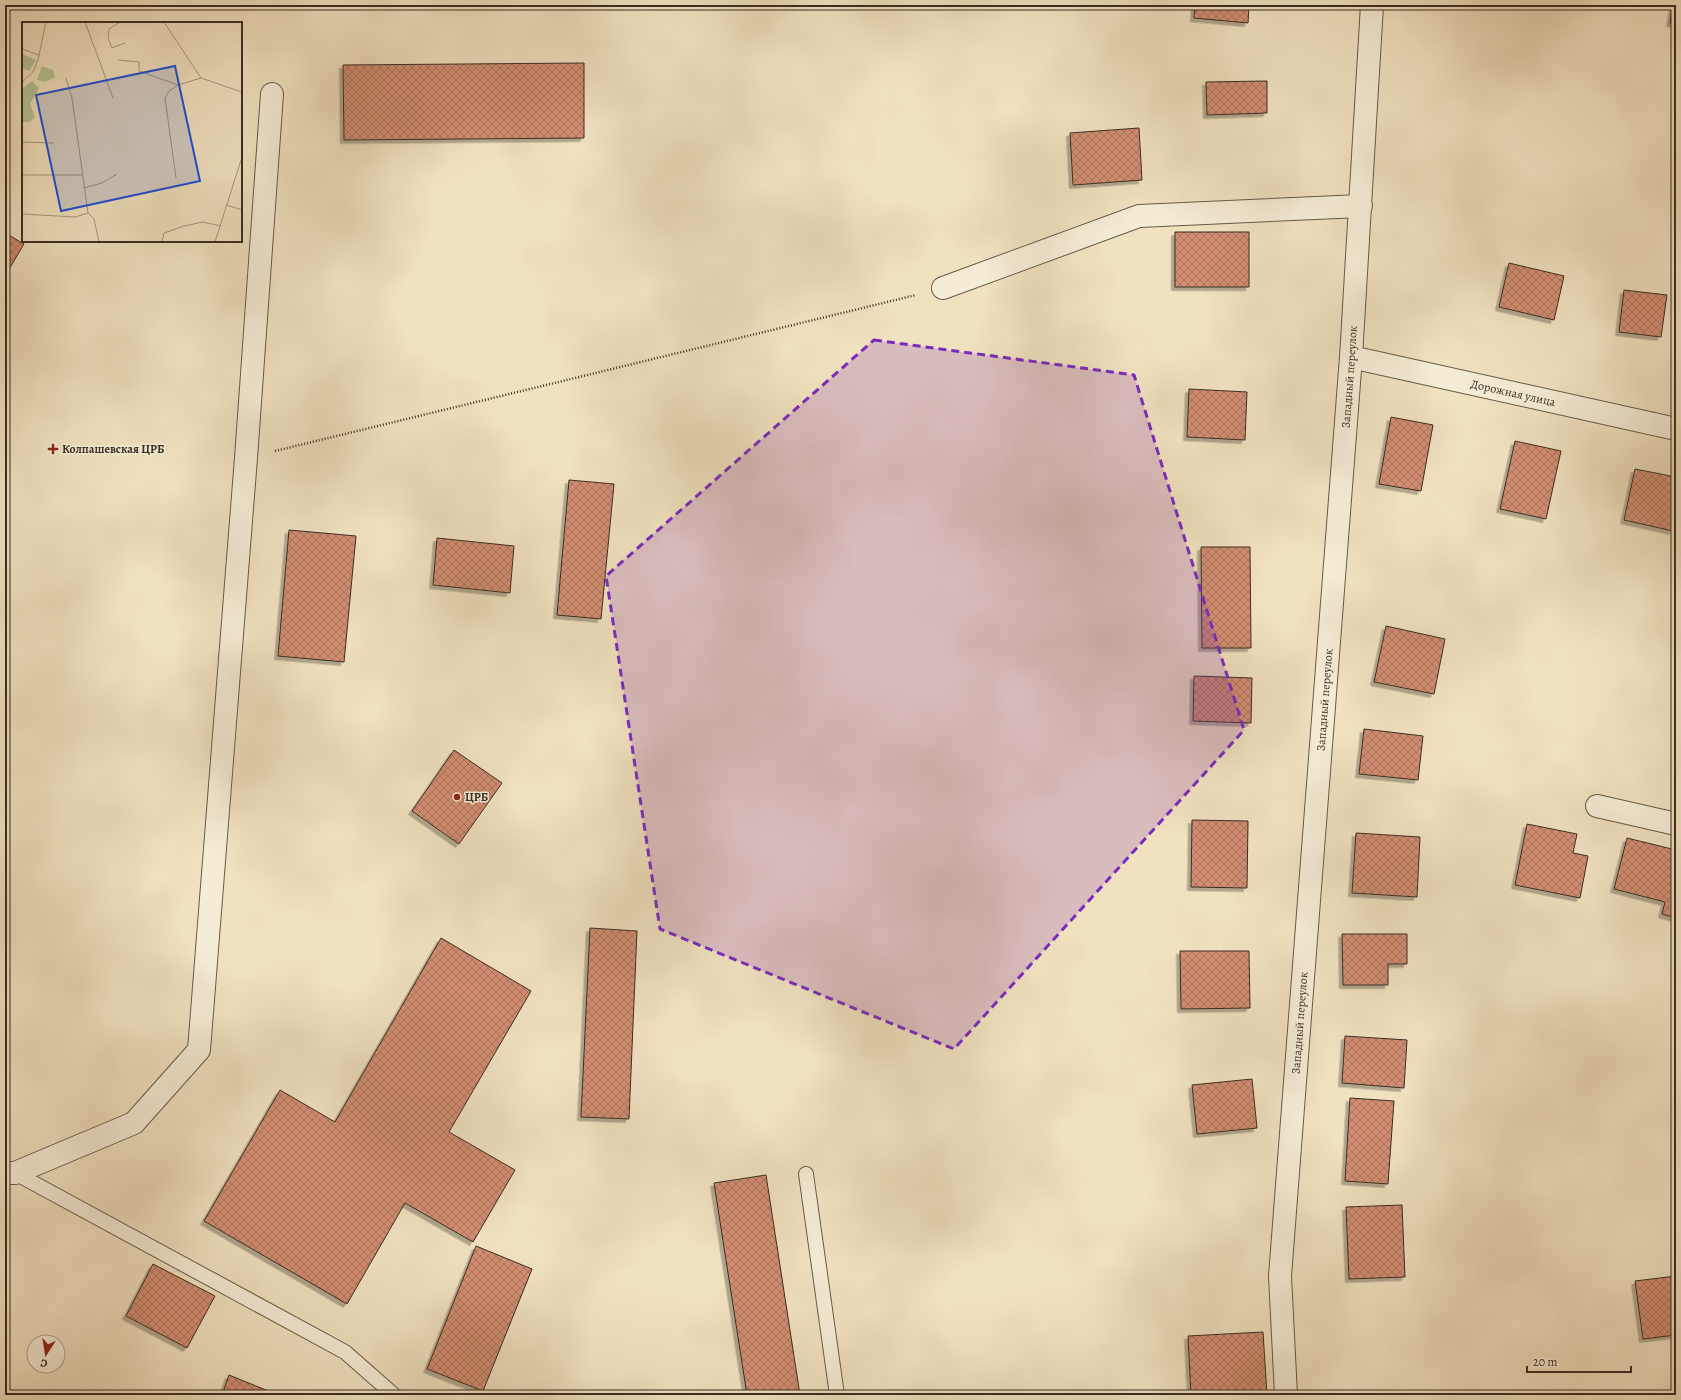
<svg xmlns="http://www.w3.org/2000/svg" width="1681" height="1400" font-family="Alegreya,serif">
<defs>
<pattern id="building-cross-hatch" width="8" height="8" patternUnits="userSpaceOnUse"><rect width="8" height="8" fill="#d28d72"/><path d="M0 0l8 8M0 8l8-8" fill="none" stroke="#ab745d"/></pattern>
<filter id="shadow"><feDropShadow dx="-3.5" dy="3.5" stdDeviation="0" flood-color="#0004"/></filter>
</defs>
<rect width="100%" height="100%" fill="#f0e1bf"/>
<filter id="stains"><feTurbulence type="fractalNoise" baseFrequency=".005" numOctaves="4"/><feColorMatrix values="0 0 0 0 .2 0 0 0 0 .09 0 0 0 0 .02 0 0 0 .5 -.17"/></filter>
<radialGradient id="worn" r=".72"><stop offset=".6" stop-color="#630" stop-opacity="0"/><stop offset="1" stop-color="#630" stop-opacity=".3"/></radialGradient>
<path fill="url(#building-cross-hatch)" stroke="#382e21" filter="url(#shadow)" d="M 1195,5 L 1249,5 L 1248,23 L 1194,18 Z
M 1673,5 L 1676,5 L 1676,24 L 1670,23 Z
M 584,63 L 584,138 L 344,140 L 343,65 Z
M 1267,81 L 1267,113 L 1207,115 L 1206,82 Z
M 1139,128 L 1142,180 L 1073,185 L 1070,133 Z
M 1175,232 L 1249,232 L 1249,287 L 1175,287 Z
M 5,233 L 24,244 L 5,276 Z
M 1509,263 L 1564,276 L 1554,320 L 1499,307 Z
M 1624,290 L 1667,295 L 1661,337 L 1619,332 Z
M 1189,389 L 1247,392 L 1245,440 L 1187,437 Z
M 1391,417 L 1433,425 L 1421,491 L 1379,484 Z
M 1515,441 L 1561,451 L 1546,519 L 1500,509 Z
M 1635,469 L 1676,477 L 1676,519 L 1673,531 L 1624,520 Z
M 569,480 L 614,484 L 601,619 L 557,615 Z
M 289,530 L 356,536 L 344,662 L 278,656 Z
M 437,538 L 514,546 L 510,593 L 433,585 Z
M 1201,547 L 1250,547 L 1251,648 L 1202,648 Z
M 1386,626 L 1445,639 L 1434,694 L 1374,682 Z
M 1194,676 L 1252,678 L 1251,723 L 1193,721 Z
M 1364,729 L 1423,736 L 1418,780 L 1359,774 Z
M 454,750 L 502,783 L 459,844 L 412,811 Z
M 1192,820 L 1248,821 L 1247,888 L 1191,887 Z
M 1527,824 L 1577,834 L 1573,853 L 1588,856 L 1580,898 L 1515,885 Z
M 1356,833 L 1420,837 L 1417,897 L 1352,893 Z
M 1627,838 L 1676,850 L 1676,918 L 1662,914 L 1665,902 L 1614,889 Z
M 590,928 L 637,931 L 629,1119 L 581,1117 Z
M 1342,934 L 1407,934 L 1407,964 L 1388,964 L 1388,985 L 1343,985 Z
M 441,938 L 531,991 L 449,1132 L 515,1170 L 473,1242 L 405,1203 L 347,1304 L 204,1221 L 280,1090 L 335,1122 Z
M 1180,951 L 1249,951 L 1250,1008 L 1181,1009 Z
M 1345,1036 L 1407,1040 L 1404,1088 L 1342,1083 Z
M 1252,1079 L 1257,1128 L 1197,1134 L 1192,1085 Z
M 1350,1098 L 1394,1101 L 1388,1184 L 1345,1181 Z
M 766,1175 L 800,1395 L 747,1395 L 714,1183 Z
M 1402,1205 L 1405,1277 L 1349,1279 L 1346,1207 Z
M 476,1246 L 532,1269 L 483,1391 L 427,1369 Z
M 153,1264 L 215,1296 L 187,1348 L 126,1316 Z
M 1676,1276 L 1676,1335 L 1643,1339 L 1635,1281 Z
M 1263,1332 L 1267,1395 L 1191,1395 L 1188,1336 Z
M 229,1375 L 278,1395 L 222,1395 Z"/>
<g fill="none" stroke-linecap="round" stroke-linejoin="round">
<g stroke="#665b48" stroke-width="16">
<path id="service" d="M 15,1173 L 345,1352 L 394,1395
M 806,1174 L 837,1395"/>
</g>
<g stroke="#665b48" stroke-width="24">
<g id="minor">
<path d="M 943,288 L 1139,216 L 1361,206"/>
<path id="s1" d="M 1351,357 L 1676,429"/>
<path d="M 1597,806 L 1676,824"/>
<path d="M 5,1173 L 15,1173 L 134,1123 L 199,1050 L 246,458 L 272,94"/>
<path id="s2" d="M 1286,1395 L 1280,1276 L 1351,357 L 1372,5"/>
</g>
</g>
<path stroke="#382e21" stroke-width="2.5" stroke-dasharray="1 2" stroke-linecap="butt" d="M 275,451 L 916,295"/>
<use href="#service" stroke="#f5ecd5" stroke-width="14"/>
<use href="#minor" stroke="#f5ecd5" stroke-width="22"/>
</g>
<path fill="#7b2cbf" fill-opacity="0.2" stroke="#7b2cbf" stroke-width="3" stroke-dasharray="8 5" stroke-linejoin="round" d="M 874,340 L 1134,375 L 1244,730 L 954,1049 L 660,929 L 606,576 Z"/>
<g fill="#8f2418" stroke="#f5ecd5" stroke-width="1.5">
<path d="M51 443h4v4h4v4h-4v4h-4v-4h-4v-4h4z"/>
<circle cx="457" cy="797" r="4"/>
</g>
<g text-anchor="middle" stroke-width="3" stroke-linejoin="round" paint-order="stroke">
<g font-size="12" fill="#382e21" stroke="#f5ecd5">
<text dy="4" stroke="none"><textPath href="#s2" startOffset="1021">Западный переулок</textPath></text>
<text dy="4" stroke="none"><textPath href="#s1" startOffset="166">Дорожная улица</textPath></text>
<text dy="4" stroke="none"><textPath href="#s2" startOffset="697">Западный переулок</textPath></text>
<text dy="4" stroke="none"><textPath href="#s2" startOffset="373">Западный переулок</textPath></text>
</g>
<g font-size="12" font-weight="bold" fill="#382e21" stroke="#f5ecd5" text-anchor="start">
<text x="62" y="453">Колпашевская ЦРБ</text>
<text x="465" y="801">ЦРБ</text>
</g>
</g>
<g transform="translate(22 22)">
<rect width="220" height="220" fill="#f0e1bf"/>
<path d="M 0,32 L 14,38 L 7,49 L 0,46 Z" fill="#b7c394"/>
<path d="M 20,44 L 31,48 L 33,55 L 23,60 L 15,58 ZM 10,59 L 17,66 L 8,82 L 13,95 L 8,100 L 0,100 L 0,67 Z" fill="#b7c394"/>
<path fill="none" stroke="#a69980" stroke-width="1" d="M 63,0 L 91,76M 98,0 L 87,7 L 86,16 L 90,26 L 103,21M 142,0 L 179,56 L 220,70M 0,27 L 17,33M 96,38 L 117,40 L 117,49 L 156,63M 44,56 L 50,76 L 66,191 L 72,197 L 77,220M 0,60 L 11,50 L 16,38 L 24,0M 0,120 L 32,121M 0,153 L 60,153M 154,156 L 143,76 L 147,69 L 156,63 L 179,56M 62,166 L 80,161 L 95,152M 205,183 L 220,188M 0,192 L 53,195 L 66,191M 140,220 L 142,211 L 162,204 L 181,200 L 199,204M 193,220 L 220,135"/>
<path fill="#1d4ed8" fill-opacity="0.15" stroke="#1d4ed8" stroke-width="2" d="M 153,44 L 178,159 L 39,189 L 14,73 Z"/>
<rect width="220" height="220" fill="none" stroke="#382e21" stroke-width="2"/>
</g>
<rect width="1681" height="1400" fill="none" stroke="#f0e1bf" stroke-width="20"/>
<rect x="6" y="6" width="1669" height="1388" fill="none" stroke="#382e21" stroke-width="2"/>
<rect x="10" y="10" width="1661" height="1380" fill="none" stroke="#382e21"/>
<g transform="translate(46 1354) rotate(192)"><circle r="19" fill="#f5ecd5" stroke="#a9a08d"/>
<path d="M0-3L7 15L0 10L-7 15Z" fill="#8f2418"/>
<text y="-6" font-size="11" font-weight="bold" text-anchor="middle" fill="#382e21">С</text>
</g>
<path d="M1527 1366v6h104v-6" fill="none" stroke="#382e21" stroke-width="2"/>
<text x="1533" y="1366" font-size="12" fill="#382e21" stroke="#f5ecd5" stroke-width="3" paint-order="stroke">20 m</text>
<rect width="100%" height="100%" filter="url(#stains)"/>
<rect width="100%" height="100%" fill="url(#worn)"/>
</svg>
